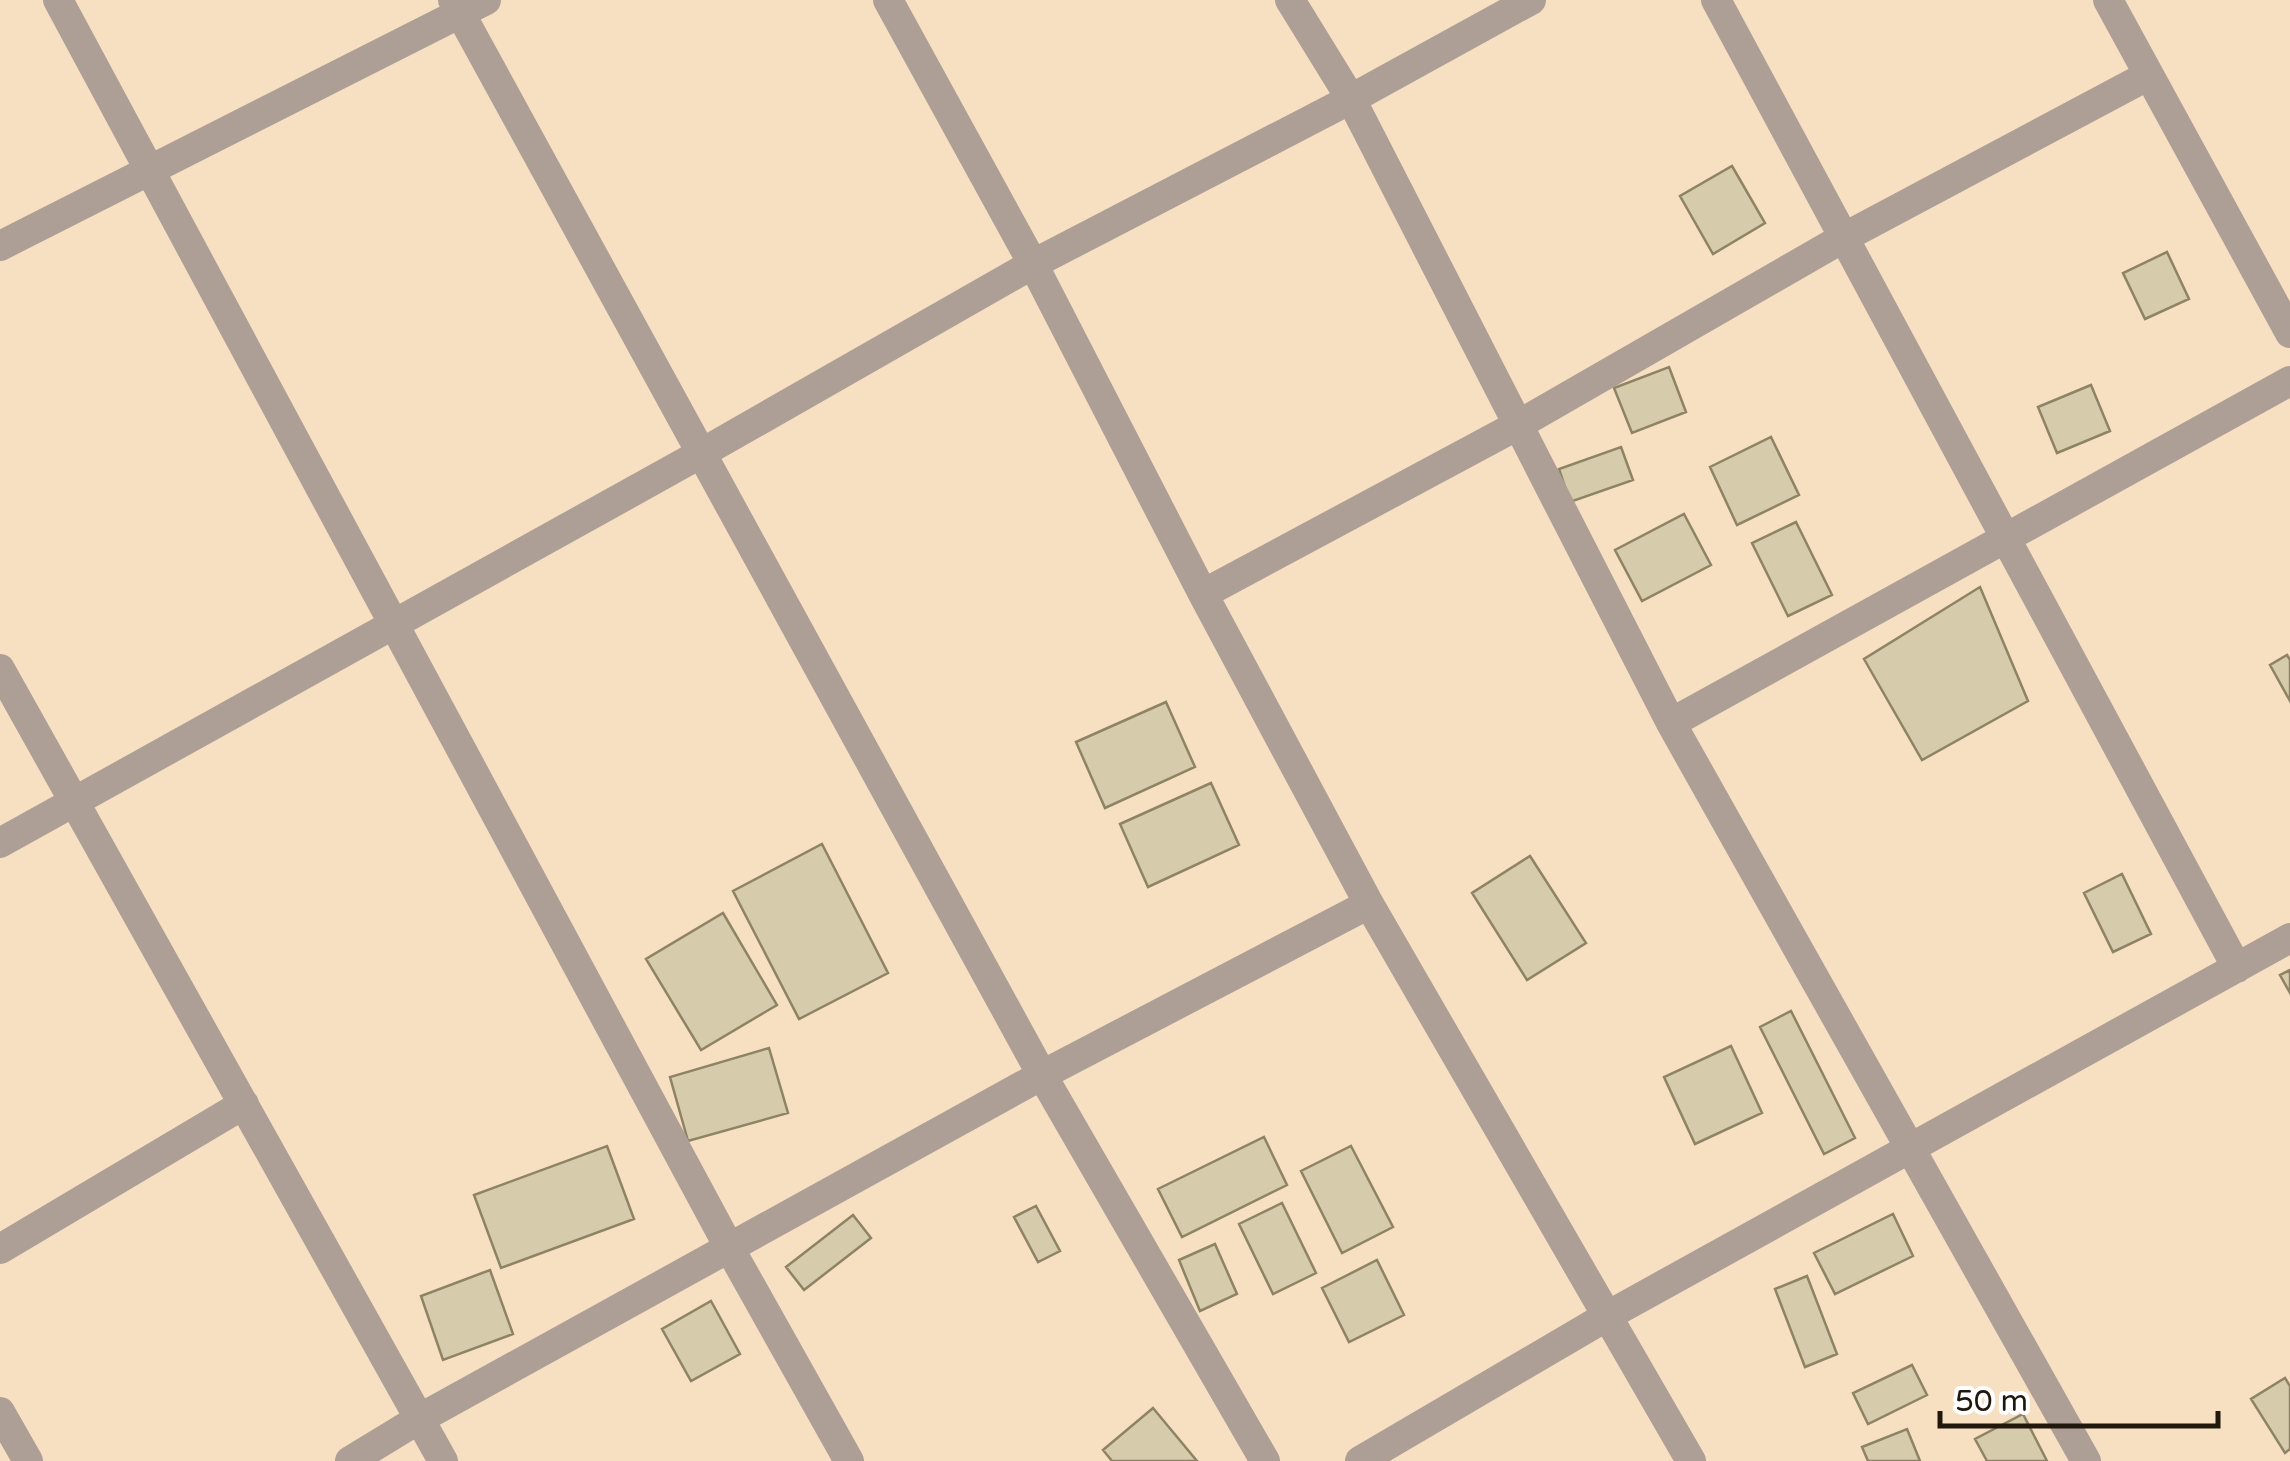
<svg xmlns="http://www.w3.org/2000/svg" width="2290" height="1461" font-family="'Varela Round',sans-serif">
<rect width="100%" height="100%" fill="#f7dfc2"/>
<path fill="#d6cbaa" stroke="#8e8465" stroke-width="2.5" d="M 1732,166 L 1765,223 L 1713,254 L 1680,196 Z
M 2167,252 L 2189,299 L 2145,319 L 2123,273 Z
M 1669,367 L 1686,412 L 1632,433 L 1614,388 Z
M 2091,385 L 2110,431 L 2057,453 L 2038,407 Z
M 1771,437 L 1799,495 L 1737,525 L 1710,467 Z
M 1621,447 L 1633,480 L 1570,502 L 1559,469 Z
M 1684,514 L 1711,565 L 1642,601 L 1615,550 Z
M 1796,522 L 1832,595 L 1788,616 L 1752,543 Z
M 1980,587 L 2028,701 L 1922,760 L 1864,659 Z
M 2287,655 L 2290,660 L 2290,701 L 2270,665 Z
M 1166,702 L 1195,767 L 1105,808 L 1076,742 Z
M 1211,783 L 1239,845 L 1148,887 L 1120,824 Z
M 822,844 L 888,973 L 799,1019 L 733,891 Z
M 1530,856 L 1586,943 L 1527,980 L 1472,893 Z
M 2122,874 L 2151,934 L 2113,952 L 2084,893 Z
M 723,913 L 777,1005 L 701,1050 L 646,959 Z
M 2290,970 L 2290,993 L 2280,975 Z
M 1791,1011 L 1855,1138 L 1824,1154 L 1760,1027 Z
M 1731,1046 L 1762,1113 L 1695,1144 L 1664,1077 Z
M 769,1048 L 788,1113 L 688,1141 L 670,1077 Z
M 1264,1137 L 1287,1185 L 1182,1237 L 1158,1189 Z
M 607,1146 L 634,1219 L 501,1268 L 474,1195 Z
M 1351,1146 L 1393,1227 L 1342,1253 L 1301,1171 Z
M 1282,1203 L 1316,1273 L 1273,1294 L 1239,1224 Z
M 1036,1206 L 1060,1251 L 1038,1262 L 1014,1217 Z
M 1893,1214 L 1913,1256 L 1835,1294 L 1814,1253 Z
M 853,1215 L 871,1238 L 804,1290 L 786,1267 Z
M 1215,1244 L 1237,1294 L 1200,1311 L 1179,1260 Z
M 1377,1260 L 1404,1315 L 1349,1342 L 1322,1288 Z
M 490,1270 L 513,1334 L 443,1360 L 421,1296 Z
M 1807,1276 L 1837,1354 L 1805,1367 L 1775,1289 Z
M 711,1301 L 740,1354 L 691,1381 L 662,1329 Z
M 1912,1365 L 1927,1395 L 1868,1424 L 1853,1393 Z
M 2285,1378 L 2290,1386 L 2290,1449 L 2285,1453 L 2251,1399 Z
M 1153,1408 L 1197,1461 L 1112,1461 L 1103,1450 Z
M 2023,1414 L 2047,1461 L 1987,1461 L 1975,1439 Z
M 1907,1429 L 1920,1461 L 1868,1461 L 1862,1447 Z"/>
<g fill="none" stroke-linecap="round" stroke-linejoin="round">
<path stroke="#ad9f96" stroke-width="30" d="M 58,0 L 730,1249 L 849,1461
M 453,0 L 1042,1075 L 1265,1461
M 888,0 L 1033,264 L 1203,594 L 1369,904 L 1691,1461
M 1290,0 L 1351,99 L 1671,723 L 2086,1461
M 1716,0 L 2237,968
M 2108,0 L 2290,333
M 0,246 L 486,0
M 1203,594 L 1518,425 L 1843,238 L 2149,75
M 0,669 L 443,1461
M 1671,723 L 2290,381
M 0,843 L 700,454 L 1033,264 L 1351,99 L 1531,0
M 0,1249 L 244,1104
M 0,1412 L 28,1461
M 350,1461 L 419,1419 L 1042,1075 L 1369,904
M 1360,1461 L 1609,1315 L 2290,938"/>
</g>
<path d="M1940 1411v15h278v-15" fill="none" stroke="#20180d" stroke-width="5"/>
<text x="1955" y="1411" font-size="30" fill="#20180d" stroke="#ffffff" stroke-width="8" paint-order="stroke">50 m</text>
</svg>
